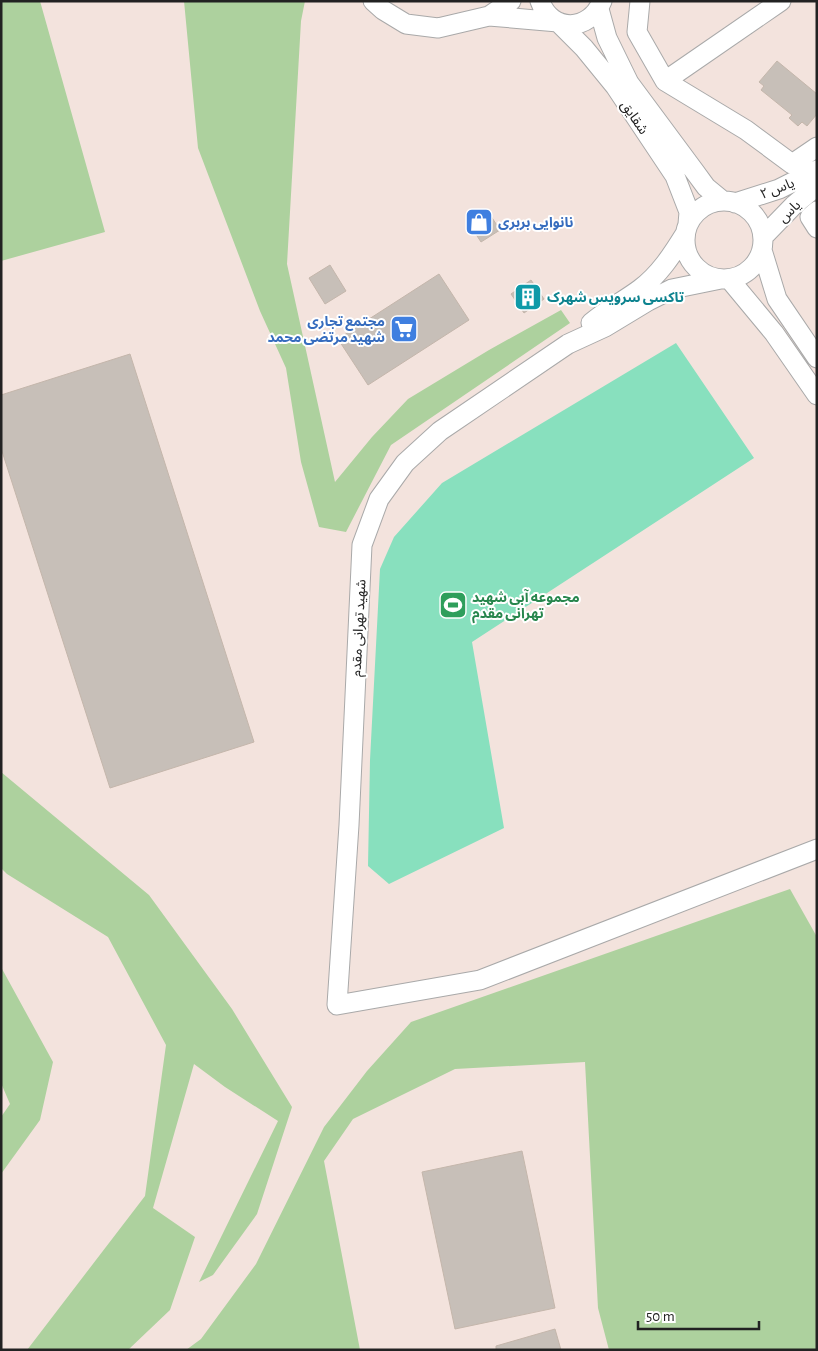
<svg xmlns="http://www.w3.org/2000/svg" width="818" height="1351" font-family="'Alegreya Sans','Noto Sans Arabic',sans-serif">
<rect width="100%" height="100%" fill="#f2efe9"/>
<path fill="#f3e3dd" d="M 1,1 L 817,1 L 817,1350 L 1,1350 Z"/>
<path fill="#add19e" d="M 3,1 L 40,1 L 105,232 L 1,261 L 1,4 Z
M 184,1 L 305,1 L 301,21 L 287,264 L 335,482 L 372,437 L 408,399 L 489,350 L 561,310 L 570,323 L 391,445 L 346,532 L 319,527 L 301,462 L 286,368 L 260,311 L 198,148 Z
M 1,772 L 149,895 L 232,1009 L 292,1107 L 257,1214 L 213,1275 L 199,1282 L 278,1121 L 225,1087 L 194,1064 L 153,1208 L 195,1237 L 170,1310 L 128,1350 L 27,1350 L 145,1196 L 166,1045 L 108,937 L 7,874 L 1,868 Z
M 790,889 L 817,937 L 817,1350 L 609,1350 L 598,1308 L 585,1062 L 455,1069 L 353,1119 L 324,1161 L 360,1350 L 186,1350 L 201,1339 L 256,1264 L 324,1127 L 367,1071 L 411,1022 Z
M 1,967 L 53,1062 L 40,1120 L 1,1174 L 1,1117 L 10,1104 L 1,1083 Z"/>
<path fill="#88e0be" d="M 676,343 L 754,458 L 472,642 L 504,828 L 389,884 L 368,866 L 370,760 L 380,569 L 394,537 L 442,483 Z"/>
<path fill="#c7bfb8" stroke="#c4b6ab" d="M 777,61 L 817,94 L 817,114 L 807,126 L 802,122 L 798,126 L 789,118 L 792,115 L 761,90 L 764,86 L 759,82 Z
M 487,210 L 500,230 L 481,242 L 468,222 Z
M 330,265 L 346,291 L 325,304 L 309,278 Z
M 439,274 L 469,320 L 368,385 L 338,339 Z
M 531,280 L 544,299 L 524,313 L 511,294 Z
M 130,354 L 254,742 L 110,788 L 1,448 L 1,395 Z
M 522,1151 L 555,1308 L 455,1329 L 422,1172 Z
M 555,1329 L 561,1350 L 496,1350 L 496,1346 Z"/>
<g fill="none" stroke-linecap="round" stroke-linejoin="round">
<g stroke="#a9a9a9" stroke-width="21">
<path id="minor" d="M 373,1 L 383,10 L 406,24 L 438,28 L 489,16
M 511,1 L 489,16 L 558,22 L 584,48 L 615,86 L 675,176 L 689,212 L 688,224
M 540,1 C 551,33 590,32 602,1
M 640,1 L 637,32 L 665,81 L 781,1
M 599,9 L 607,38 L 629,83 L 695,172 L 706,187 L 723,201
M 665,81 L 746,130 L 792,164 L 817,147
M685 240a39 39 0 1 1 78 0a39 39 0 1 1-78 0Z
M 735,203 L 779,189 L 817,170
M 817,211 L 810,217 L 817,228
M 763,237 L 794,205 L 817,186
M 762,250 L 777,299 L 817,358
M 721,279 L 672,289 L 648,301 L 605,327 L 568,344 L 440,431 L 405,463 L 379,499 L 362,545 L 349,825 L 337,1005 L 480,980 L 817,849
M 730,280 L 774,333 L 817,395
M 591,323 C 606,310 624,301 640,289 C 659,275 672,255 685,234"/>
</g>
<use href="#minor" stroke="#fff" stroke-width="19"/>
</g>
<defs>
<g id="shop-square" transform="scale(1.4375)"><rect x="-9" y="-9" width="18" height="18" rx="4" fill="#3f7fe0" stroke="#fff"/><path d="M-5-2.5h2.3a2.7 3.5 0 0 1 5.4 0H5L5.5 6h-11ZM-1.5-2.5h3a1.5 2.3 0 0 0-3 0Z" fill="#fff"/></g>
<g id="building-square" transform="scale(1.4375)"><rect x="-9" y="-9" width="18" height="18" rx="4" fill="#0f9aa8" stroke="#fff"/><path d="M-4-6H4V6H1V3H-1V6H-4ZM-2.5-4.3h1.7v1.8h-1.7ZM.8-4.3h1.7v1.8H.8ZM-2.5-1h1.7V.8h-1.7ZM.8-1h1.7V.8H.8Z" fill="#fff"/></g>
<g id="supermarket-square" transform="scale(1.4375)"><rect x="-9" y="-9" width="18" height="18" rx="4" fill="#3f7fe0" stroke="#fff"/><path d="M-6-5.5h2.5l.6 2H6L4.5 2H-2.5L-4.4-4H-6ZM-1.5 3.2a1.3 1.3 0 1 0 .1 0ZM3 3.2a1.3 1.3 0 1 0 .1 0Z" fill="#fff"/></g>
<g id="stadium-square" transform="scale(1.4375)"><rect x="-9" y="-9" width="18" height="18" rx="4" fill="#2e9e5b" stroke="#fff"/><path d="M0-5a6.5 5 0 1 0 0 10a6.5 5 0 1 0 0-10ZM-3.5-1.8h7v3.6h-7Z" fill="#fff"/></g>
</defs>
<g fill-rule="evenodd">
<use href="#shop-square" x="479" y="222"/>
<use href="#building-square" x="528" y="297"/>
<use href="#supermarket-square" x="404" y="329"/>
<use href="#stadium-square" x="453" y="605"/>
</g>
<g text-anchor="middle" stroke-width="4" stroke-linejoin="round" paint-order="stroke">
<g font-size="14" fill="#222" stroke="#fff">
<text transform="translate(635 117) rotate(56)" y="5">شقایق</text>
<text transform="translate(777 188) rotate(-21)" y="5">یاس ۲</text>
<text transform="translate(789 211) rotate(-44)" y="5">یاس</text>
<text transform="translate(358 628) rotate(-87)" y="5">شهید تهرانی مقدم</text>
</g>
<g font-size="14" font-weight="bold" fill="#366cbe" stroke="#fff" text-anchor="start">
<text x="498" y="227">نانوایی بربری</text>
<text x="385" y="326" text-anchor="end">مجتمع تجاری<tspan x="385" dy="16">شهید مرتضی محمد</tspan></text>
</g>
<g font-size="14" font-weight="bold" fill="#0d838f" stroke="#fff" text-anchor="start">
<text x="547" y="302">تاکسی سرویس شهرک</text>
</g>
<g font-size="14" font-weight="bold" fill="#27864d" stroke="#fff" text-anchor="start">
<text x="472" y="602">مجموعه آبی شهید<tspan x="472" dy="16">تهرانی مقدم</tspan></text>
</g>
</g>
<rect width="818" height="1351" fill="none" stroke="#222222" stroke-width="5"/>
<path d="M638 1321v8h121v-8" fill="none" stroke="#222222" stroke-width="2.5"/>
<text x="646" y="1321" font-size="15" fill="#222222" stroke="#ffffff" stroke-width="4" paint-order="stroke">50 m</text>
</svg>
